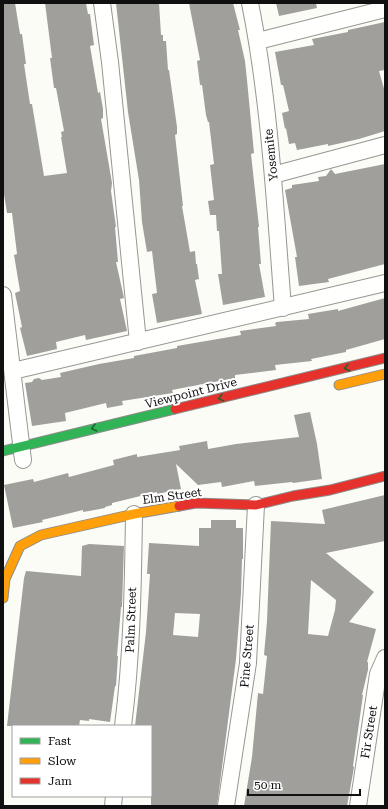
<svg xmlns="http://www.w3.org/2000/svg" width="388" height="809" font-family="'Roboto Serif',serif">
<rect width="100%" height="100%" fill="#fcfcf7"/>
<path fill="#a09f9c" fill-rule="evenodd" d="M 3,3 L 15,3 L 20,34 L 22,34 L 26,64 L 24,64 L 30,104 L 32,104 L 44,176 L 67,173 L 61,137 L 62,137 L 61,132 L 64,131 L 56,88 L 54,88 L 50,58 L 52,58 L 45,3 L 86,3 L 88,14 L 90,14 L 94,45 L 90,46 L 98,93 L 100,92 L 103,109 L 103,118 L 101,119 L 112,183 L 111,191 L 116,227 L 115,227 L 118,262 L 116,262 L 124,298 L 120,299 L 127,331 L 86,340 L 85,335 L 56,342 L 57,349 L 27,356 L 20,328 L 22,327 L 15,293 L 20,291 L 14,255 L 17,254 L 12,213 L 7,213 L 3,188 Z
M 116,3 L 159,3 L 161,35 L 163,35 L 163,41 L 166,41 L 168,70 L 169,70 L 177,127 L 177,134 L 175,135 L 183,206 L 182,206 L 190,252 L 195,251 L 196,264 L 197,264 L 199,279 L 195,280 L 202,314 L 157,323 L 152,294 L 157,293 L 152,251 L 147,252 L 142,222 L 139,180 L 128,112 Z
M 189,3 L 233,3 L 240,30 L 238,30 L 245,61 L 247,80 L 254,153 L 251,154 L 259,227 L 258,227 L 261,264 L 259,264 L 265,297 L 223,305 L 218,274 L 222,274 L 219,231 L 217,231 L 216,215 L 210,215 L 208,201 L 214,200 L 210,165 L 214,164 L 209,122 L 208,122 L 206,115 L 202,85 L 200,85 L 197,61 L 200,60 Z
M 276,3 L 316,3 L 317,8 L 279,16 Z
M 385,22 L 385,70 L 379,71 L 385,92 L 385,131 L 359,139 L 328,146 L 328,144 L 297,150 L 295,143 L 289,144 L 286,128 L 285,129 L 282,113 L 289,111 L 283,85 L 281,85 L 275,52 L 314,45 L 312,39 L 348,32 L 348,30 Z
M 385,164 L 385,264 L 328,279 L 329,282 L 299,286 L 295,257 L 297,257 L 285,190 L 292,188 L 292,185 L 319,181 L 318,177 L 326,176 L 331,169 L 335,174 Z
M 385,298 L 385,339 L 346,350 L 346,352 L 311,359 L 312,361 L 275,365 L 276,370 L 235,375 L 235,378 L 172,390 L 173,393 L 122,401 L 123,405 L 107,408 L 106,403 L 65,413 L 66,421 L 32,426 L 25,383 L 32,382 L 34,379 L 39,378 L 42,380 L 61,377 L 60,373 L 99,364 L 134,358 L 134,356 L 177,348 L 177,346 L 241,335 L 240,331 L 276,326 L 275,323 L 277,322 L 309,319 L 308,314 L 338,309 L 338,311 Z
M 310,412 L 317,444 L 322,479 L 293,483 L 292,482 L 255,486 L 254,481 L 222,487 L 221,482 L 198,485 L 176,464 L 181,489 L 157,494 L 157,492 L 112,503 L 112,505 L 105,507 L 105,508 L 89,511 L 83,512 L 83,510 L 42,520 L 43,522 L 13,528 L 4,485 L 33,479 L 34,482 L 68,473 L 69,477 L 114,465 L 113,460 L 137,454 L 137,457 L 180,450 L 179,446 L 207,441 L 208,449 L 236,444 L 299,437 L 294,415 Z
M 385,495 L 385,541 L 326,553 L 374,592 L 349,622 L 376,629 L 367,662 L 368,662 L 368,670 L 362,695 L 363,695 L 353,766 L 354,767 L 353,773 L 347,806 L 244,806 L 252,757 L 258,693 L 263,694 L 267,656 L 264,655 L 267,621 L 271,521 L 325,524 L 322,510 ZM 311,580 L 336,600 L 335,610 L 328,636 L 308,634 Z
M 211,520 L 236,520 L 236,528 L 243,528 L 243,559 L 242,559 L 241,594 L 236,659 L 217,806 L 151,806 L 151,726 L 135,726 L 146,632 L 150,574 L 147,574 L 149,543 L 199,546 L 199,528 L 211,528 ZM 175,613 L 200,614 L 198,637 L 173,635 Z
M 89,544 L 124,546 L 122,607 L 121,607 L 117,656 L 118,656 L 116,686 L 115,686 L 110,722 L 89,719 L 89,721 L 80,720 L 79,726 L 7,726 L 24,578 L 26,571 L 81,576 L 82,546 Z"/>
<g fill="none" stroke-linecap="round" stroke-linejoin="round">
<g stroke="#969694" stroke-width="18">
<path id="street" d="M 102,3 L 110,62 L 138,342
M 250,3 C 270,103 275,206 283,308
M 258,41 L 385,9
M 273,175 L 385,145
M 3,295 L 23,460
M 13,371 L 385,283
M 123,726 C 132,656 133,585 134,514
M 113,806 L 114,796
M 226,806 L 248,663 L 256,505
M 358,806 L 378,674 L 385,658"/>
</g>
<g stroke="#8d8d8b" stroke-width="11">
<path id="fast" d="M 3,451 L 175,409"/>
</g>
<g stroke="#8d8d8b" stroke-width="11">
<path id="slow" d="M 339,385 L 385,374
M 3,598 L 5,579 L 20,546 L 41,535 L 134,514 L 179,506"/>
</g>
<g stroke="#8d8d8b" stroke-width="11">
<path id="jam" d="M 175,409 L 385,358
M 179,506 L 196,503 L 256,505 L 293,496 L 330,490 L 385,476"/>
</g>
<use href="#street" stroke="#fffffe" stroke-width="16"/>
<use href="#fast" stroke="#30b455" stroke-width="9"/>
<use href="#slow" stroke="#ff9f0a" stroke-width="9"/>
<use href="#jam" stroke="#e5322d" stroke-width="9"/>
</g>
<defs><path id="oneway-chevron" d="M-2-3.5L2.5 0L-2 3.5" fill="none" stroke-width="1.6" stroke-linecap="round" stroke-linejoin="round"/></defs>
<g stroke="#206232">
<use href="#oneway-chevron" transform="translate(347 368) rotate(166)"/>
<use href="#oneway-chevron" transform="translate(221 398) rotate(166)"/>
<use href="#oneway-chevron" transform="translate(94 428) rotate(166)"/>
</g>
<g text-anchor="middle" stroke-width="4" stroke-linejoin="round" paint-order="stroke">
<g font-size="12" fill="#101010" stroke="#fff">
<text transform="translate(271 155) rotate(-96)" y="4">Yosemite</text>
<text transform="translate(191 393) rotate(-14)" y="4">Viewpoint Drive</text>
<text transform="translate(172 496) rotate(-8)" y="4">Elm Street</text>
<text transform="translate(131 620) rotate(-88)" y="4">Palm Street</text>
<text transform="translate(247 656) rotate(-85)" y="4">Pine Street</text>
<text transform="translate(369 732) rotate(-81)" y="4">Fir Street</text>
</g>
</g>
<rect width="388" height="809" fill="none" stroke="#101010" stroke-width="8"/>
<rect x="12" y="725" width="140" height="72" fill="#ffffff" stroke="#9f9f9f"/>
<rect x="20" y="738" width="20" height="6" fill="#30b455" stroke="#9f9f9f"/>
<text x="48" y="745" font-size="12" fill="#101010">Fast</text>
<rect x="20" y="758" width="20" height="6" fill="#ff9f0a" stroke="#9f9f9f"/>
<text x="48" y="765" font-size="12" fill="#101010">Slow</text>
<rect x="20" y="778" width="20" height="6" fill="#e5322d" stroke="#9f9f9f"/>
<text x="48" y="785" font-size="12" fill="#101010">Jam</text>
<path d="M248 789v6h112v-6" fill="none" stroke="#101010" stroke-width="2"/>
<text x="254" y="789" font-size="12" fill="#101010" stroke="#ffffff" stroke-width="3" paint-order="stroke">50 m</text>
</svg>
